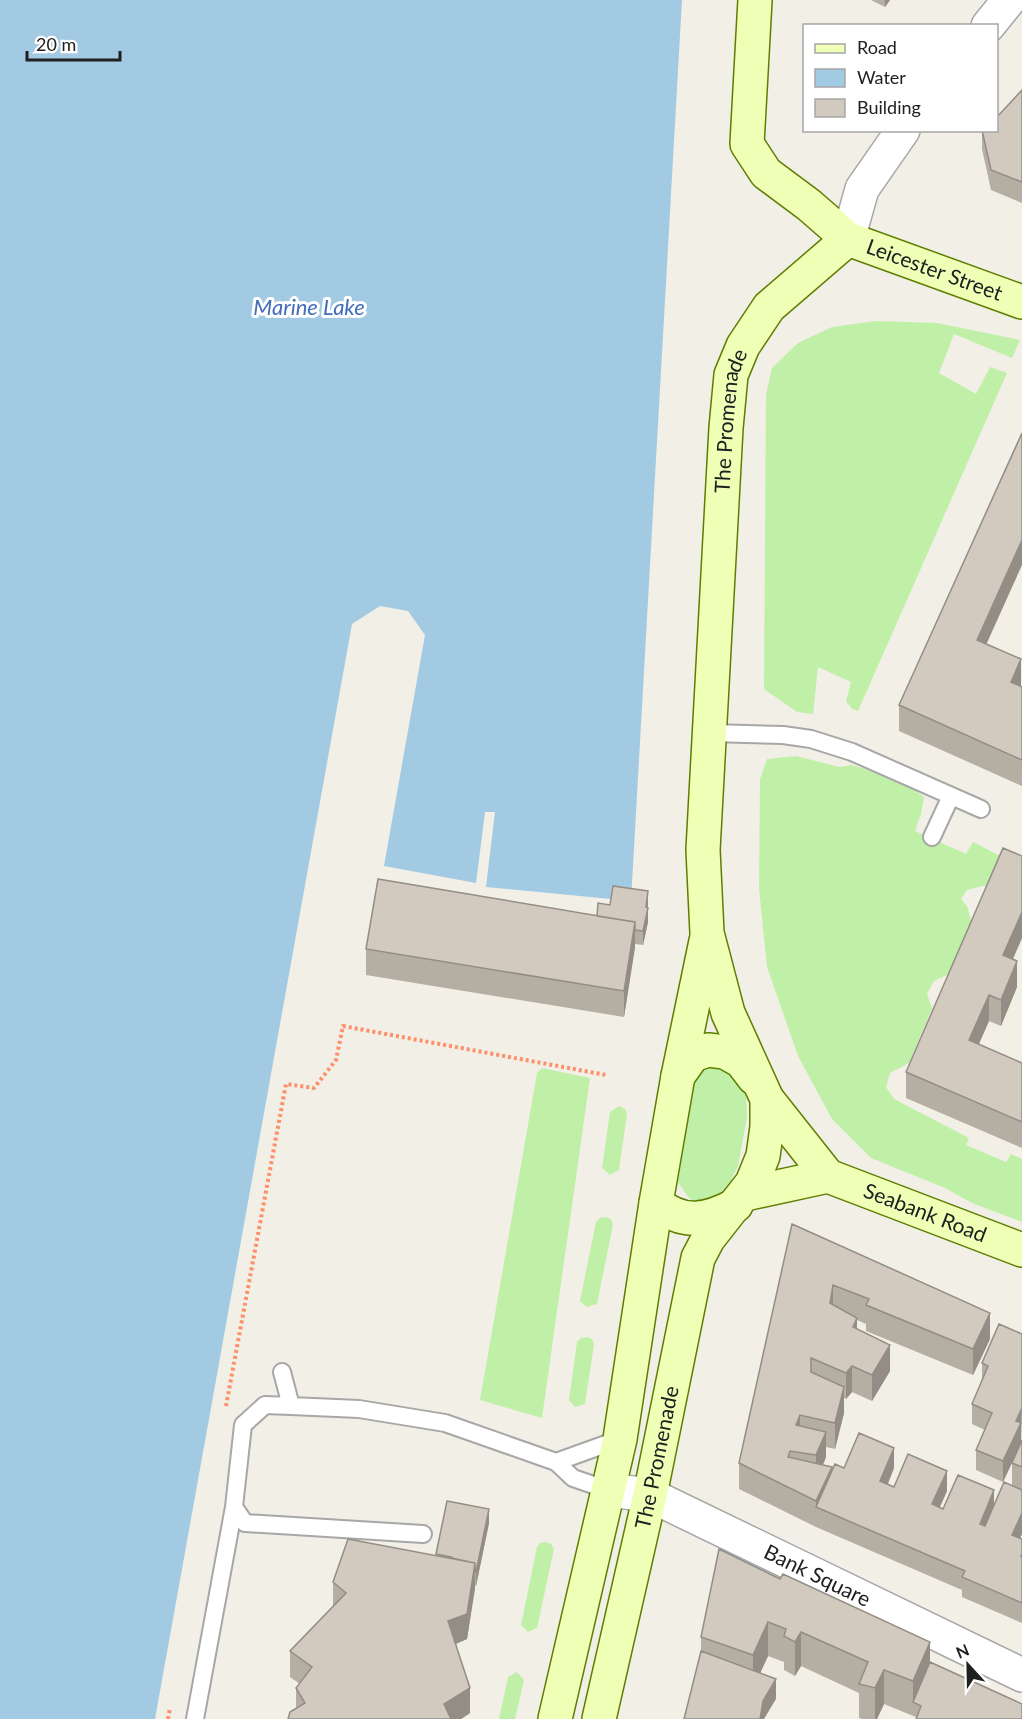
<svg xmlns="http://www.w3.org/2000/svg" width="1022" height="1719" font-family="Lato,sans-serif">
<rect width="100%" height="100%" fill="#f1efe6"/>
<path fill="#c0f0a8" d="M 876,321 L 937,323 L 1020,340 L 1012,358 L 954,334 L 939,373 L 976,394 L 990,367 L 1007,373 L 858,711 L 852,709 L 846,701 L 851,682 L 818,667 L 813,714 L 797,712 L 764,689 L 766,395 L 772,368 L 798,343 L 832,327 Z
M 796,756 L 839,767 L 852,765 L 899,780 L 924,797 L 921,814 L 915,831 L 966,854 L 973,842 L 1004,858 L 991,884 L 967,890 L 961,899 L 967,906 L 972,924 L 951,973 L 934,981 L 927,994 L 932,1008 L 909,1063 L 890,1073 L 886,1087 L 894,1099 L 969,1138 L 966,1145 L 1006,1162 L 1011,1154 L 1022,1159 L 1022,1222 L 972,1203 L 945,1188 L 871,1158 L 832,1119 L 798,1056 L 767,967 L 759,888 L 760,779 L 767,759 Z
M 707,1063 L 739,1073 L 746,1094 L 747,1117 L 738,1166 L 723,1197 L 698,1204 L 689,1198 L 678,1182 L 696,1072 Z
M 542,1068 L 590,1078 L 542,1418 L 480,1400 L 537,1073 Z
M 619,1106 L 625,1109 L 627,1114 L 619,1170 L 610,1175 L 602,1168 L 610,1112 Z
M 606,1217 L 611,1219 L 613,1225 L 597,1304 L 587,1307 L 580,1301 L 596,1222 L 600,1218 Z
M 587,1337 L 592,1339 L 594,1344 L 585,1404 L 575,1407 L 569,1400 L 577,1342 L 581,1338 Z
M 546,1542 L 551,1544 L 554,1549 L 537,1628 L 528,1632 L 521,1625 L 537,1547 L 540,1543 Z
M 517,1672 L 524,1680 L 515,1719 L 499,1719 L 508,1677 Z"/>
<path fill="#a3cae3" d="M 0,0 L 682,0 L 631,901 L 486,887 L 495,812 L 485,812 L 476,883 L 384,866 L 425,635 L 408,611 L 380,606 L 352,624 L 155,1719 L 0,1719 Z"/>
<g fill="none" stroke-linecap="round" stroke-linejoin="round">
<g stroke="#a7a7a7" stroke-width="20">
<path id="lane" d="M 711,733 L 783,735 L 811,739 L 852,752 L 981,809
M 932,837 L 951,796
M 282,1372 L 291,1406 L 359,1409 L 445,1423 L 556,1462 L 573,1478 L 608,1490
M 291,1406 L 265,1405 L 243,1425 L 234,1507 L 245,1523 L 423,1534
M 556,1462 L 620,1439
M 195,1719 L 234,1507"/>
</g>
<g stroke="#a7a7a7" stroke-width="36">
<g id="street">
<path d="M 988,26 L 1009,0"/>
<path d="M 848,239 L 862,189 L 903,130"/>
<path id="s1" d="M 608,1490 L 650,1495 L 1022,1675"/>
</g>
</g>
<g stroke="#5d7e00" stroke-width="36">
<g id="secondary">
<path id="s2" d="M 755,0 L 747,144 L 766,173 L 809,205 L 848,239 L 1022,302"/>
<path d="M 678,1076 L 693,1055 L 708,1050 L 725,1052 L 741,1061 L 754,1078"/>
<path id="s3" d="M 767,1099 L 828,1176 L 1022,1250"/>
<path d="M 745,1194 L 828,1176"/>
<path d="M 656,1203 C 683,1225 706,1221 736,1205"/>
<path d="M 555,1719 L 620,1439 L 656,1203 L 678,1076 L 706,941"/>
<path id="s4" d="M 599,1719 L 650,1495 L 698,1258 L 708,1239 L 752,1183 L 763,1156 L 767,1127 L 767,1099 L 728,1013 L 707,933 L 703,850 L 726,428 L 731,375 L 743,346 L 769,307 L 848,239"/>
</g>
</g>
<path stroke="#ff8f69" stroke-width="4" stroke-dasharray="3 3" stroke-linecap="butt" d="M 226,1406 L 286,1084 L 314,1088 L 336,1060 L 343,1026 L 606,1075
M 168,1719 L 170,1708"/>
<use href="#lane" stroke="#fff" stroke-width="16"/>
<use href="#street" stroke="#fff" stroke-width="33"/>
<use href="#secondary" stroke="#f0ffb6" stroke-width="33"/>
</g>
<path fill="#b5aea3" d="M 871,0 L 890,0 L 885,7 Z
M 1022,90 L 1022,203 L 991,190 L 982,149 L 982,130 L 996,130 Z
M 987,644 L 1022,687 L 1022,786 L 899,731 L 899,705 Z
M 648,904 L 648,922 L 643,945 L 635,944 L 624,1017 L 366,975 L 366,949 L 597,916 L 610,905 Z
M 1022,938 L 1013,959 L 1017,987 L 1001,1026 L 989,1021 L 979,1044 L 1022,1063 L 1022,1148 L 906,1098 L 906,1072 Z
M 792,1224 L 990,1339 L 973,1375 L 866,1331 L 866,1324 L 857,1320 L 857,1329 L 890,1371 L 872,1401 L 852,1392 L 846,1399 L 844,1398 L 844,1413 L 835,1449 L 826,1447 L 826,1457 L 823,1465 L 832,1472 L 844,1468 L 894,1468 L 888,1484 L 894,1487 L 947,1491 L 940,1507 L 943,1509 L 994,1505 L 1012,1486 L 1012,1463 L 1003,1482 L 976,1470 L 976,1450 L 985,1430 L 972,1424 L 972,1404 L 982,1381 L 982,1363 L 999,1324 L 1021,1431 L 1021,1443 L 1022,1440 L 1022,1534 L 1020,1538 L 1022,1539 L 1022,1623 L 962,1597 L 962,1590 L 816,1527 L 739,1489 L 739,1463 Z
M 489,1523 L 476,1586 L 475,1585 L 467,1639 L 456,1644 L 470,1713 L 461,1719 L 288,1719 L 296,1709 L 296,1688 L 300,1684 L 290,1677 L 290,1651 L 333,1607 L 333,1582 L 436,1555 L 436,1554 Z
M 719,1549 L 930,1662 L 1022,1704 L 916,1717 L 884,1704 L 877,1719 L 862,1719 L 859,1718 L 859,1693 L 801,1666 L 795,1676 L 784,1670 L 784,1662 L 768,1656 L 760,1673 L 776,1699 L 701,1651 L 701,1637 Z"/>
<path fill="#938d85" d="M 885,0 L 890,0 L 885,7 Z
M 1022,540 L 1022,565 L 977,665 L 977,640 Z
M 1021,659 L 1021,685 L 1011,708 L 1011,682 Z
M 648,891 L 648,904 L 646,916 L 648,908 L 648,922 L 643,945 L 643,931 Z
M 1022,912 L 1022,938 L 1003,981 L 1003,955 Z
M 635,922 L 635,948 L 624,1017 L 624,991 Z
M 1017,961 L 1017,987 L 1001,1026 L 1001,1000 Z
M 989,995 L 989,1021 L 969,1066 L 969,1040 Z
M 833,1285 L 833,1310 L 830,1303 Z
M 990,1313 L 990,1339 L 973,1375 L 973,1349 Z
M 857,1318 L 857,1344 L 853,1327 Z
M 890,1345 L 890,1371 L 872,1401 L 872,1375 Z
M 852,1366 L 852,1392 L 846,1399 L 846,1373 Z
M 844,1387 L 844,1413 L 835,1449 L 835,1423 Z
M 1022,1408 L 1021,1443 L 1003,1482 L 1003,1461 L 1016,1421 Z
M 800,1415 L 800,1440 L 796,1425 Z
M 826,1432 L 826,1457 L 816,1481 L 816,1455 Z
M 894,1448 L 894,1468 L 880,1502 L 880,1481 Z
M 832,1467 L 832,1493 L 816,1507 L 816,1527 L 816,1501 Z
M 947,1471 L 947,1491 L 932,1524 L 932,1504 Z
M 994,1490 L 994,1511 L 980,1544 L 980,1524 Z
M 489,1509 L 489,1523 L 476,1586 L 476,1572 Z
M 1022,1513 L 1022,1534 L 1012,1555 L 1012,1535 Z
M 475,1563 L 475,1589 L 467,1639 L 448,1647 L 448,1621 Z
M 768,1622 L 768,1656 L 753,1689 L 753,1655 Z
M 801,1632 L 801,1666 L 795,1676 L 795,1642 Z
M 930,1642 L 930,1676 L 913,1702 L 913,1681 Z
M 884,1670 L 884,1704 L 877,1719 L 875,1719 L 875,1688 Z
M 776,1679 L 776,1699 L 764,1719 L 760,1719 L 763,1701 Z
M 470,1688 L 470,1713 L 461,1719 L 444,1719 L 444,1704 Z"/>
<path fill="#d2cabe" stroke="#938d85" stroke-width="1.5" d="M 1022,90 L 1022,182 L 991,170 L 982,130 L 996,130 L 996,118 Z
M 1022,433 L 1022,540 L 977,640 L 1021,659 L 1011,682 L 1022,687 L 1022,760 L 899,705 Z
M 1003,848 L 1022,856 L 1022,912 L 1003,955 L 1017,961 L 1001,1000 L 989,995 L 969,1040 L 1022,1063 L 1022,1122 L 906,1072 Z
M 378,879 L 635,922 L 624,991 L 366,949 Z
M 613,886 L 648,891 L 646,907 L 648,908 L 643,931 L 635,930 L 635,922 L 597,916 L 598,903 L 610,905 Z
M 792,1224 L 990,1313 L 973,1349 L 866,1305 L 869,1299 L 833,1285 L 830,1303 L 857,1318 L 853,1327 L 890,1345 L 872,1375 L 852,1366 L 846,1373 L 811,1358 L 811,1372 L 844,1387 L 835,1423 L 800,1415 L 796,1425 L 826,1432 L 816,1455 L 790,1451 L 788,1457 L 832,1467 L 816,1501 L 739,1463 Z
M 999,1324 L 1022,1334 L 1022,1408 L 1016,1421 L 1021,1423 L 1003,1461 L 976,1450 L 992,1413 L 972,1404 L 988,1366 L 982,1363 Z
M 859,1433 L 894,1448 L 880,1481 L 894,1487 L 908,1454 L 947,1471 L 932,1504 L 943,1509 L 958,1475 L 994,1490 L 980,1524 L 985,1526 L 1004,1482 L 1022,1490 L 1022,1513 L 1012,1535 L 1022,1539 L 1022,1554 L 1021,1556 L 1022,1556 L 1022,1603 L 962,1577 L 965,1571 L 816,1507 L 835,1464 L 844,1468 Z
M 1022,1440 L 1022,1467 L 1012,1463 Z
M 447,1501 L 489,1509 L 476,1572 L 475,1571 L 475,1563 L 452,1558 L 452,1557 L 436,1554 Z
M 348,1539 L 475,1563 L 467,1614 L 448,1621 L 470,1688 L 444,1704 L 451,1719 L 288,1719 L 290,1712 L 305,1703 L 296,1688 L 312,1667 L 290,1651 L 346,1593 L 333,1582 Z
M 719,1549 L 780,1579 L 783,1574 L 930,1642 L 913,1681 L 884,1670 L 875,1688 L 859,1684 L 868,1662 L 801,1632 L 795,1642 L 784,1636 L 786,1629 L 768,1622 L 753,1655 L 701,1637 Z
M 701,1651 L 776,1679 L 763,1701 L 760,1719 L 684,1719 Z
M 930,1662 L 1022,1704 L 1022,1719 L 916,1719 L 921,1706 L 913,1702 Z"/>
<g text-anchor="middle" stroke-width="6" stroke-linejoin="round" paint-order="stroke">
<g font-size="21" fill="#202020" stroke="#fff">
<text dy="7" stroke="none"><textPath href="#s2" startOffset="376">Leicester Street</textPath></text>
<text dy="7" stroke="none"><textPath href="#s4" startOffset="1341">The Promenade</textPath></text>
<text dy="7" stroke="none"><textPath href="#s3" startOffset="202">Seabank Road</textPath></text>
<text dy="7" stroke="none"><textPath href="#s4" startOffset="268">The Promenade</textPath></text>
<text dy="7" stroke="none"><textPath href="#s1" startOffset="228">Bank Square</textPath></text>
</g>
<g font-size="22" font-style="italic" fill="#436cba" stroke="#fff">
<text x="309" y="315">Marine Lake</text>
</g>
</g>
<rect x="803" y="24" width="195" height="108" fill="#ffffff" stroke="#a6a6a6" stroke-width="1.5"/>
<rect x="815" y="44" width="30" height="9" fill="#f0ffb6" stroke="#a6a6a6" stroke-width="1.5"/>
<text x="857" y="54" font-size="18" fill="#202020">Road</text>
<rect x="815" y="69" width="30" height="18" fill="#a3cae3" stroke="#a6a6a6" stroke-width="1.5"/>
<text x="857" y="84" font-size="18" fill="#202020">Water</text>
<rect x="815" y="99" width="30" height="18" fill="#d2cabe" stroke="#a6a6a6" stroke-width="1.5"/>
<text x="857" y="114" font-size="18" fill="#202020">Building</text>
<g transform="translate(968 1665) rotate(338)" stroke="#ffffff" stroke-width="4.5" paint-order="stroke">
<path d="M0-4.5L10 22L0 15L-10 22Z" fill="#202020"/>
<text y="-9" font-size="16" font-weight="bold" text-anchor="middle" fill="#202020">N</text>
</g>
<path d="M27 51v9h93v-9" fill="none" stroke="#202020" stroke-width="3"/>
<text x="36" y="51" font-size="18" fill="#202020" stroke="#ffffff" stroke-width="4.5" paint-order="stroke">20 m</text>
</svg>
